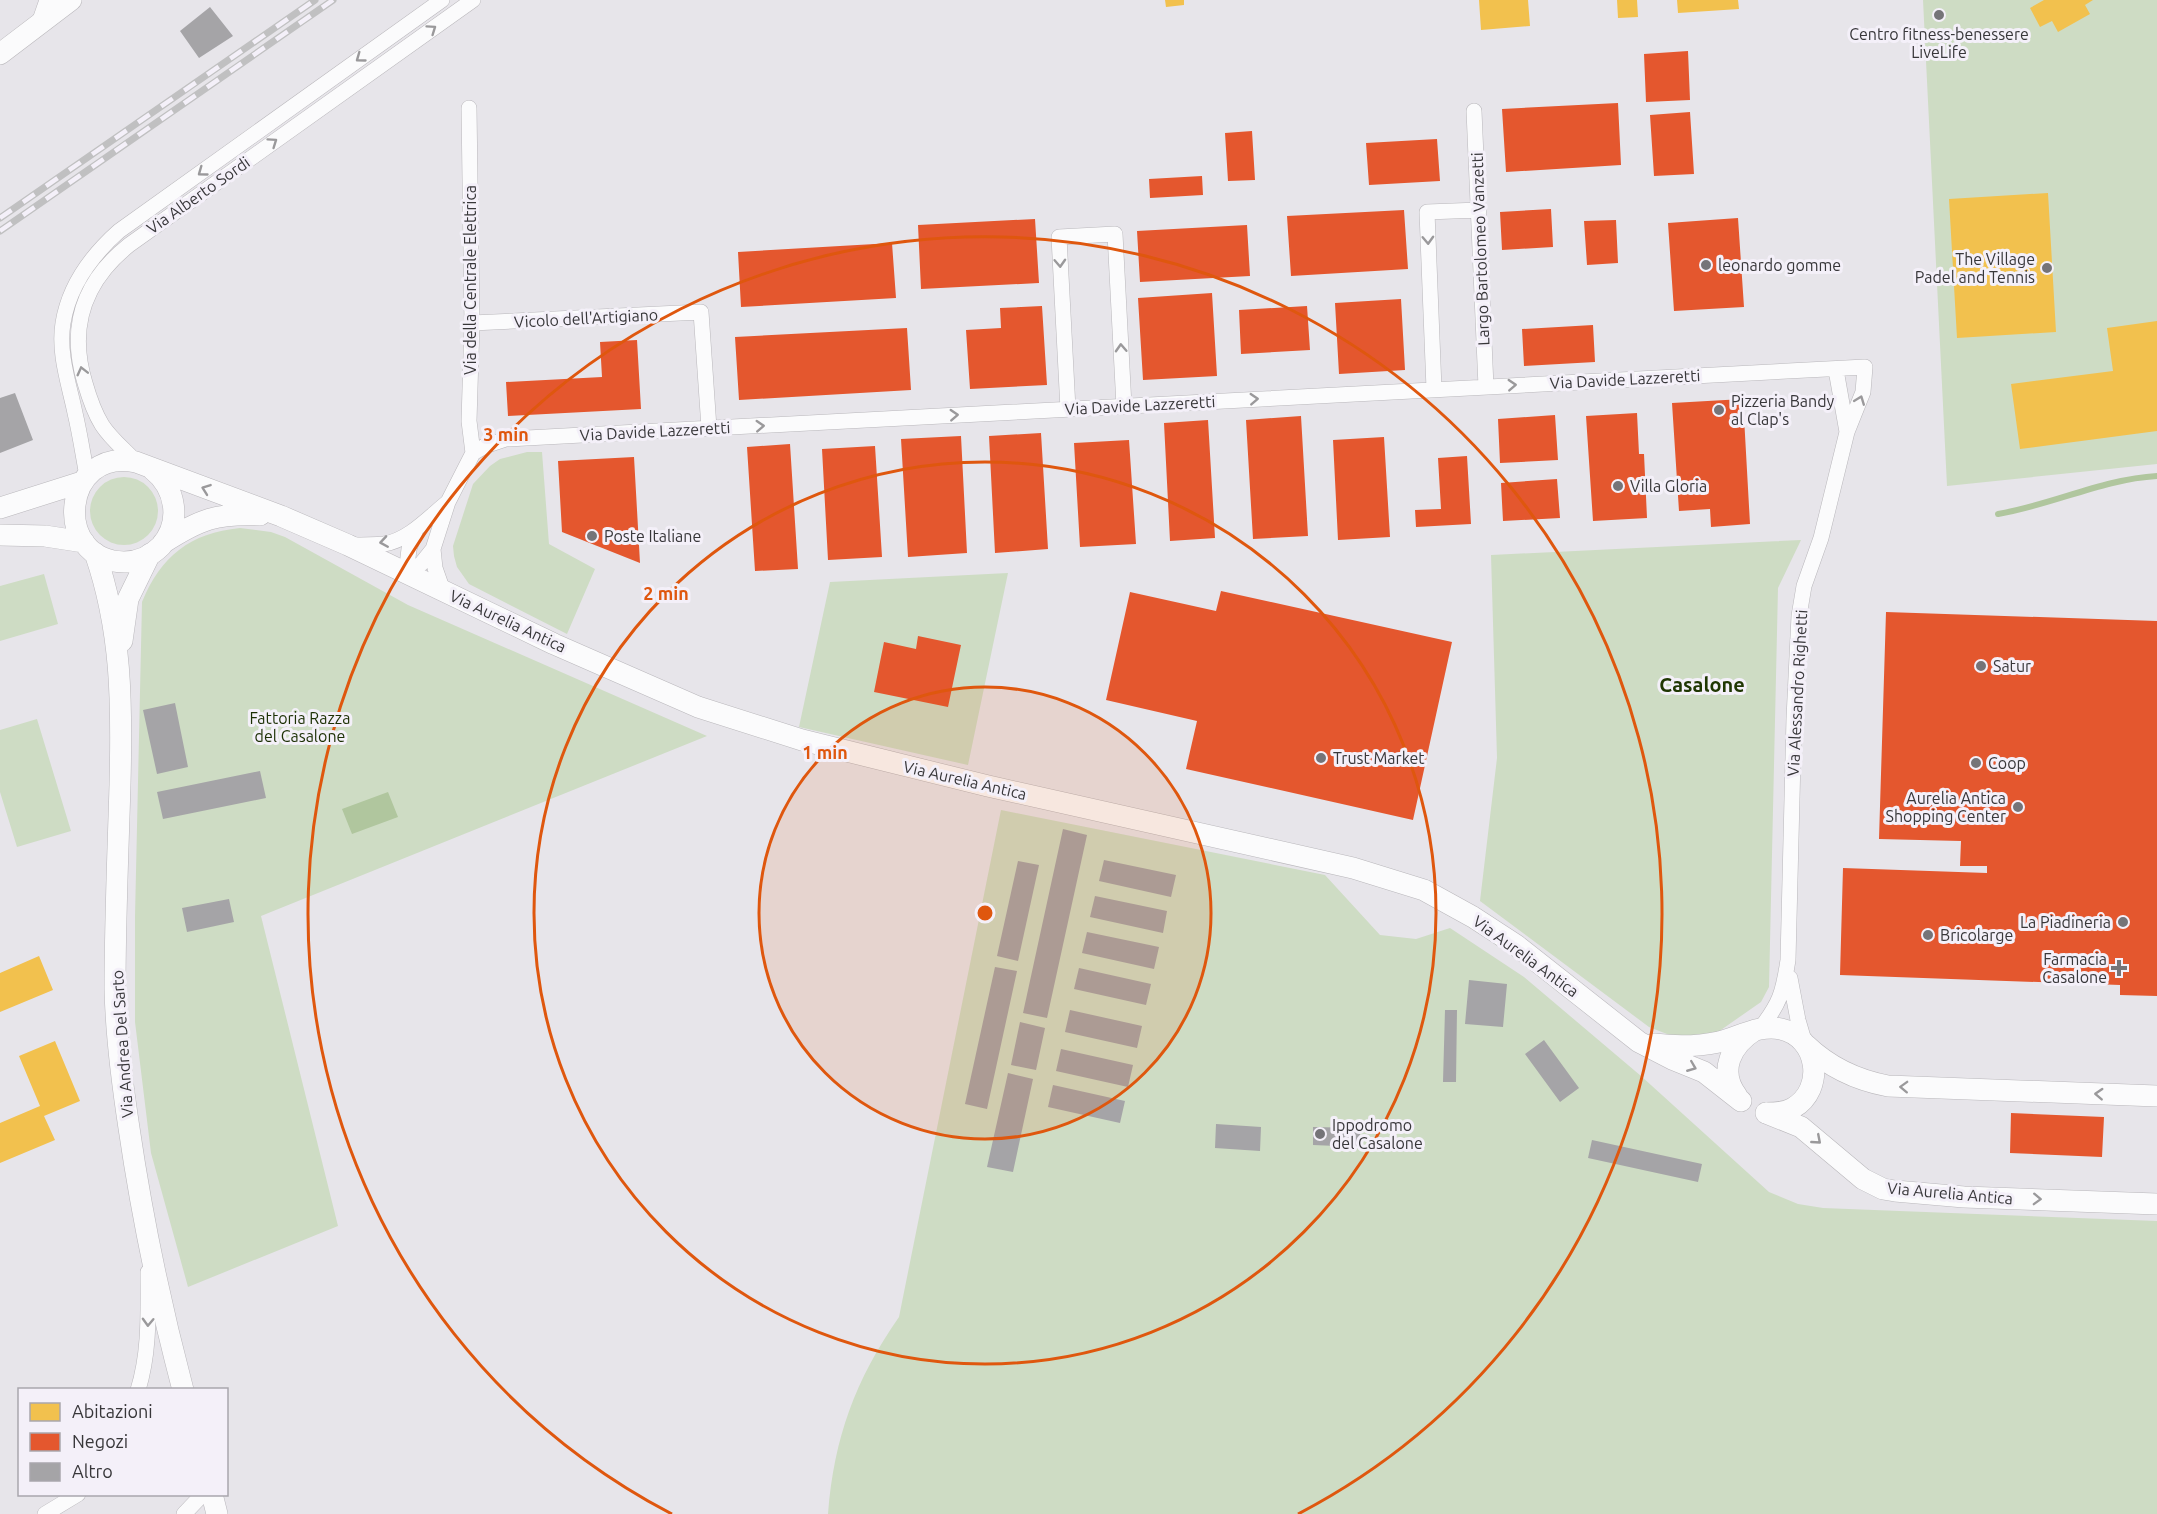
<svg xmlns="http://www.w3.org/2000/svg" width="2157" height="1514" font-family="Ubuntu,sans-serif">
<rect width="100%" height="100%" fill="#e7e5ea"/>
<path fill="#cedcc4" d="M 1923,0 L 2157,0 L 2157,464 L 1947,486 Z
M 527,452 L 542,452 L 549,544 L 595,569 L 567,634 L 469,584 L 457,567 L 454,556 L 453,546 L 473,484 L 490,466 L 500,459 Z
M90 511a34 34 0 1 1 68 0a34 34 0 1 1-68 0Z
M 240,528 L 271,532 L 285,537 L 408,605 L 707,736 L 261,916 L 338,1226 L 188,1287 L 151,1153 L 135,1022 L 135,917 L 142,602 C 161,556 190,533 240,528 Z
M 1801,540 L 1778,588 L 1769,987 L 1761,1002 L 1718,1032 L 1707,1036 L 1672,1036 L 1649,1027 L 1480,901 L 1497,758 L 1491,555 Z
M 1008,573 L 968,765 L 799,727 L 830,582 Z
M 44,574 L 58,624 L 0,641 L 0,586 Z
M 37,719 L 71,831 L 17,847 L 0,792 L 0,730 Z
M 1001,810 L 1325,875 L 1380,935 L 1416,939 L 1450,928 L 1524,977 L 1641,1076 L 1769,1192 L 1798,1204 L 1823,1208 L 2157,1221 L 2157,1514 L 828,1514 C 834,1438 855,1380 899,1317 Z"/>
<path fill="#b0c69e" d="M 388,792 L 398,817 L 352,834 L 342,809 Z"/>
<path fill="#f2c14e" d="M 1165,0 L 1184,0 L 1184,5 L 1166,7 Z
M 1479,0 L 1528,0 L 1530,26 L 1481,30 Z
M 1617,0 L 1637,0 L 1638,17 L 1618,18 Z
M 1677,0 L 1738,0 L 1739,9 L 1678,13 Z
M 2044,0 L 2093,0 L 2085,5 L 2090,14 L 2058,32 L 2052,21 L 2040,27 L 2030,8 Z
M 2048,193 L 2056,332 L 1957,338 L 1949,199 Z
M 2157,321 L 2157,431 L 2020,449 L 2011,384 L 2113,371 L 2107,328 Z
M 39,956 L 53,990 L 0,1012 L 0,973 Z
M 55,1041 L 80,1101 L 44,1116 L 55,1140 L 0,1163 L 0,1123 L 40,1106 L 19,1056 Z"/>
<path fill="#e4572e" d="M 1688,51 L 1690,100 L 1646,102 L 1644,54 Z
M 1618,103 L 1621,165 L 1506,172 L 1502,109 Z
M 1690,112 L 1694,174 L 1654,176 L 1650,115 Z
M 1252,131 L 1255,180 L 1228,181 L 1225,133 Z
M 1437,139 L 1440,181 L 1369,185 L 1366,143 Z
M 1202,176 L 1203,195 L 1150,198 L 1149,179 Z
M 1551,209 L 1553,247 L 1502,250 L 1500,212 Z
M 1404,210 L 1408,269 L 1291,276 L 1287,216 Z
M 1738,218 L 1744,307 L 1674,311 L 1668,223 Z
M 1035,219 L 1039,283 L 921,289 L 918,225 Z
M 1616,220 L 1618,263 L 1587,265 L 1584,221 Z
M 1247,225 L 1250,276 L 1140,282 L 1137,231 Z
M 892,243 L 896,298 L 741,307 L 738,252 Z
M 1212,293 L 1217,376 L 1143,380 L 1138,298 Z
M 1401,299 L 1405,370 L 1339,374 L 1335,303 Z
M 1042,306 L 1047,385 L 970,389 L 966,330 L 1001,328 L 1000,308 Z
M 1307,306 L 1310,350 L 1241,354 L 1239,310 Z
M 1593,325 L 1595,362 L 1524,366 L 1522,329 Z
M 907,328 L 911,390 L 739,400 L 735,337 Z
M 637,340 L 641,409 L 508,416 L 506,382 L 602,377 L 600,342 Z
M 1743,399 L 1750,524 L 1711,527 L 1710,509 L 1679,511 L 1672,403 Z
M 1637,413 L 1639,454 L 1644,454 L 1647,518 L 1593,521 L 1586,416 Z
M 1555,415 L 1558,460 L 1500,463 L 1498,419 Z
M 1301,416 L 1308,536 L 1253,539 L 1246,420 Z
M 1208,420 L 1215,538 L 1170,541 L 1164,423 Z
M 1041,433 L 1048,549 L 995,553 L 989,436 Z
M 961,436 L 967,553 L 908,557 L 901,439 Z
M 1384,437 L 1390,537 L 1338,540 L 1333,440 Z
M 1129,440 L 1136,544 L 1080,547 L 1074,443 Z
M 790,444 L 798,569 L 755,571 L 747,447 Z
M 875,446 L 882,557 L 828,560 L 822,449 Z
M 1467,456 L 1471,524 L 1416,527 L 1415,510 L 1441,509 L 1438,458 Z
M 634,457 L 640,563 L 562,532 L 558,461 Z
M 1557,479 L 1560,518 L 1503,521 L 1501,483 Z
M 1221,591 L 1452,642 L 1413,820 L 1186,769 L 1197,721 L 1106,700 L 1130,592 L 1216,611 Z
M 1886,612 L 2157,621 L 2157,996 L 2120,995 L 2120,985 L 1840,975 L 1843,868 L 1987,873 L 1987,866 L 1960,866 L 1961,841 L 1879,839 Z
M 918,636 L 961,645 L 948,707 L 874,692 L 884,642 L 916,649 Z
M 2011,1113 L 2104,1117 L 2102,1157 L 2010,1153 Z"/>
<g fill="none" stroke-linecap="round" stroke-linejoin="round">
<path stroke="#b0c69e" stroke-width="6" d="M 1998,514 C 2052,505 2103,479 2157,476"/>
</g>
<path fill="#a5a4a7" d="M 210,7 L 233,36 L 199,58 L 180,31 Z
M 15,393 L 33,440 L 0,453 L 0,398 Z
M 175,703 L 188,767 L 157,774 L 143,710 Z
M 260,771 L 266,798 L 163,819 L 157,792 Z
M 1063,829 L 1087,835 L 1047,1018 L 1023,1013 Z
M 1104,860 L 1176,875 L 1171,897 L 1099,881 Z
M 1018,861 L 1039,865 L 1018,961 L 997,956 Z
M 1095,896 L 1167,911 L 1163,933 L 1090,917 Z
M 229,899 L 234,922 L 187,932 L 182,908 Z
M 1087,932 L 1159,947 L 1154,969 L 1082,953 Z
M 995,967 L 1017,971 L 987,1109 L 965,1104 Z
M 1079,968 L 1151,984 L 1146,1005 L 1074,989 Z
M 1469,980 L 1507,984 L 1503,1027 L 1465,1024 Z
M 1070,1010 L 1142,1026 L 1137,1048 L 1065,1032 Z
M 1445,1010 L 1457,1010 L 1456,1082 L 1443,1082 Z
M 1020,1022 L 1045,1028 L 1036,1070 L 1011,1065 Z
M 1544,1040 L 1579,1088 L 1560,1102 L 1525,1054 Z
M 1061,1049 L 1133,1065 L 1128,1087 L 1056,1071 Z
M 1008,1073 L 1033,1079 L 1013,1172 L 987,1167 Z
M 1053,1085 L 1125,1101 L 1120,1123 L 1048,1107 Z
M 1216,1124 L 1261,1127 L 1260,1151 L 1215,1148 Z
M 1313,1127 L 1360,1128 L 1360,1147 L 1313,1145 Z
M 1592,1140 L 1702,1164 L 1698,1182 L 1588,1158 Z"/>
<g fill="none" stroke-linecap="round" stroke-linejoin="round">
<g stroke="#b9b7bb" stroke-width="16">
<path id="street" d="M 38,26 L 47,0
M 469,108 L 472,323 L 469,421 L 473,453
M 1474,111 L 1486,387
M 472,323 L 701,312 L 709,428
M 1836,370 L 1847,432
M 1434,389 L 1427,212 L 1479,210
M 1068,409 L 1059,237 L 1115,234 L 1124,406
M 136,462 C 125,450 111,439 102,425 C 94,412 89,397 85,383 C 68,327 84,281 129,245 L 473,0
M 87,476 C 83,455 80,434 75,413 C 69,384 58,353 63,323 C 69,286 92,255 119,231 L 442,0
M 350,545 C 361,545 373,545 384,544 C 409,540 429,517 448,502
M 433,549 L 435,568 L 443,591
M 406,574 L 421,564 L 433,549 L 448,502 L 473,453 L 485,446 L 506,439 L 1865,367 L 1863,392 L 1847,432 L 1821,538 L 1804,586 L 1799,616 L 1794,718 L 1788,960 C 1783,993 1780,1003 1760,1029
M 406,574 L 409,549 L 416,529
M 1790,978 L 1798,1020 L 1805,1044
M 138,1390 C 150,1351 148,1312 148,1272
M 45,1514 L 78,1494
M 184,1514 L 203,1494"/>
</g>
<g stroke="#b9b7bb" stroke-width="22">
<path id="secondary" d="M 0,54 L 71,0
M 152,469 C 176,488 182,522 161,546 C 151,556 138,562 124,562 C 51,561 62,446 136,462 L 281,516 L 348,545 L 554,644 L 698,707 L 802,740 L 988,786 L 1353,868 L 1424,890 L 1473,917 L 1516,945 L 1639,1042 L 1672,1059 L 1704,1072 L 1741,1101
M 0,508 L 82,482
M 0,535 L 45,536 L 84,542
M 163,543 C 200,519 217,513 260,515
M 95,553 C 122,631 122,704 120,785 C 118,853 115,921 115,989 C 116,1035 122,1082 129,1128 C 142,1217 160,1303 183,1390
M 122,641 L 128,599 L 150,554
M 1654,1044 C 1677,1047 1696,1047 1719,1042 C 1739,1037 1760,1024 1781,1029 C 1818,1037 1826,1089 1793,1108 C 1784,1113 1775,1113 1766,1113
M 1806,1045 C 1830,1068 1856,1080 1888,1086 L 2157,1096
M 1737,1096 C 1718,1071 1731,1045 1755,1030
M 1766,1113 L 1801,1127 L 1863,1179 L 1883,1189 L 1895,1191 L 1964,1197 L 2157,1204
M 212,1494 L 217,1514"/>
</g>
<use href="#street" stroke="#fbfbfc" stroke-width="15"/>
<use href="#secondary" stroke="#fbfbfc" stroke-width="21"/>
<g stroke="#c0c0c1" stroke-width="7">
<path id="rail" d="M 0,218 L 315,0
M 0,231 L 333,0"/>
</g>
<use href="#rail" stroke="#f4f0f9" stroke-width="4.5" stroke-dasharray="14" stroke-linecap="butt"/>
</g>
<defs><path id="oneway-chevron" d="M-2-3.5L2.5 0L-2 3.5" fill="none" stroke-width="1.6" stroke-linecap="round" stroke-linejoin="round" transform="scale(1.5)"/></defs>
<g stroke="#9a999b">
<use href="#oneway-chevron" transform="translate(432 29) rotate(-35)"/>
<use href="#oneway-chevron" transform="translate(360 58) rotate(144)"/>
<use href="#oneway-chevron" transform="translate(273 142) rotate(-35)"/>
<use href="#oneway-chevron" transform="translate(202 172) rotate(144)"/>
<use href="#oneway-chevron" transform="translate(1428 240) rotate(88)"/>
<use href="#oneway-chevron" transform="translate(1060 263) rotate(87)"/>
<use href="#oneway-chevron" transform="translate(1121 348) rotate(-93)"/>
<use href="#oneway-chevron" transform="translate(82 371) rotate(-104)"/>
<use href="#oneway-chevron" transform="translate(1512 385) rotate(-3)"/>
<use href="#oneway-chevron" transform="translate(1254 399) rotate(-3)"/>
<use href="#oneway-chevron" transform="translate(1860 400) rotate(-69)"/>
<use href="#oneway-chevron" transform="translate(954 415) rotate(-3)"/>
<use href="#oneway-chevron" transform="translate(760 426) rotate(-3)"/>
<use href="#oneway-chevron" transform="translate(206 489) rotate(-160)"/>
<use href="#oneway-chevron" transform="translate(384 542) rotate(171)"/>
<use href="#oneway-chevron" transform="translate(1692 1067) rotate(22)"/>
<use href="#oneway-chevron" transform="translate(1904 1087) rotate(-178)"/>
<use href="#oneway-chevron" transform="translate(2099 1094) rotate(-177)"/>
<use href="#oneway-chevron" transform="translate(1817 1140) rotate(41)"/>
<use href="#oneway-chevron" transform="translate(2037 1199) rotate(2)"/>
<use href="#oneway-chevron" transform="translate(148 1322) rotate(92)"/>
</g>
<circle cx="985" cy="913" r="226" fill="#df570e" fill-opacity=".12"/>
<g fill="none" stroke="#df570e" stroke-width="3">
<circle cx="985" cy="913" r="226"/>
<circle cx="985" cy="913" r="451"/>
<path d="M672 1514A677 677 0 1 1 1298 1514"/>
</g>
<g fill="#757478" stroke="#f4f0f9" stroke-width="2">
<circle cx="1939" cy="15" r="6"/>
<circle cx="1706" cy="265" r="6"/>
<circle cx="2047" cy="268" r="6"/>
<circle cx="1719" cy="410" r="6"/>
<circle cx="1618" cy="486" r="6"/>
<circle cx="592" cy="536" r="6"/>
<circle cx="1981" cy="666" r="6"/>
<circle cx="1321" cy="758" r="6"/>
<circle cx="1976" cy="763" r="6"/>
<circle cx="2018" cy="807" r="6"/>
<circle cx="2123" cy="922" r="6"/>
<circle cx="1928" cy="935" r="6"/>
<path d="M2116 959h6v6h6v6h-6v6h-6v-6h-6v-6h6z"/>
<circle cx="1320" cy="1134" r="6"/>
</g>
<g text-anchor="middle" stroke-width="6" stroke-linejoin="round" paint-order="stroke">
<g font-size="16" fill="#38373a" stroke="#f4f0f9" text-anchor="start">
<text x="1939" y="40" text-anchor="middle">Centro fitness-benessere<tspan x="1939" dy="18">LiveLife</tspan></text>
<text x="2035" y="265" text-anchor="end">The Village<tspan x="2035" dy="18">Padel and Tennis</tspan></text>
<text x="1718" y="271">leonardo gomme</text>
<text x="1731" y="407">Pizzeria Bandy<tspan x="1731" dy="18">al Clap's</tspan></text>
<text x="1630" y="492">Villa Gloria</text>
<text x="604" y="542">Poste Italiane</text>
<text x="1993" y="672">Satur</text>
<text x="1333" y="764">Trust Market</text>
<text x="1988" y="769">Coop</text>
<text x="2006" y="804" text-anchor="end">Aurelia Antica<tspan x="2006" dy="18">Shopping Center</tspan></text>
<text x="2111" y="928" text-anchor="end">La Piadineria</text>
<text x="1940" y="941">Bricolarge</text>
<text x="2107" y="965" text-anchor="end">Farmacia<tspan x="2107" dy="18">Casalone</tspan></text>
<text x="1332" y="1131">Ippodromo<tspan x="1332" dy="18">del Casalone</tspan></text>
</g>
<g font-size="16" fill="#38373a" stroke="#f4f0f9">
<text transform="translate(198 195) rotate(-35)" y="6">Via Alberto Sordi</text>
<text transform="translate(1480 249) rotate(-92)" y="6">Largo Bartolomeo Vanzetti</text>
<text transform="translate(470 280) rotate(-90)" y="6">Via della Centrale Elettrica</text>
<text transform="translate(586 318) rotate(-3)" y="6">Vicolo dell'Artigiano</text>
<text transform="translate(1625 379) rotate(-3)" y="6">Via Davide Lazzeretti</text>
<text transform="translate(1140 405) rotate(-3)" y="6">Via Davide Lazzeretti</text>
<text transform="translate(655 431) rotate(-3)" y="6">Via Davide Lazzeretti</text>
<text transform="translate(508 621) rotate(25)" y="6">Via Aurelia Antica</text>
<text transform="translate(1797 693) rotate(-87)" y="6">Via Alessandro Righetti</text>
<text transform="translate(965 780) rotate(13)" y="6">Via Aurelia Antica</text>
<text transform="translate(1526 956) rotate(36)" y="6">Via Aurelia Antica</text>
<text transform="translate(122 1044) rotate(-94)" y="6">Via Andrea Del Sarto</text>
<text transform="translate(1950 1193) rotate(5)" y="6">Via Aurelia Antica</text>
</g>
<g font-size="16" fill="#1c3004" stroke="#f4f0f9">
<text x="300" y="724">Fattoria Razza<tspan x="300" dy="18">del Casalone</tspan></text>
</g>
<g font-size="20" font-weight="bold" fill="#203703" stroke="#f4f0f9">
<text x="1702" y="692">Casalone</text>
</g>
</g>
<circle cx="985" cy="913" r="9" fill="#df570e" stroke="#f4f0f9" stroke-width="3"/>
<g font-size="18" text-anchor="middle" font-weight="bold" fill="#df570e" stroke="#f4f0f9" stroke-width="6" stroke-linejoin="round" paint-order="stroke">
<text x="506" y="441">3 min</text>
<text x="666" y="600">2 min</text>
<text x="825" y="759">1 min</text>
</g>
<rect x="18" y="1388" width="210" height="108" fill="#f4f0f9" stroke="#a9a6ad" stroke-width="1.5"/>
<rect x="30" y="1403" width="30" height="18" fill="#f2c14e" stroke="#a9a6ad" stroke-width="1.5"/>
<text x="72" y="1418" font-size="18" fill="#38373a">Abitazioni</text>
<rect x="30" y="1433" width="30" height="18" fill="#e4572e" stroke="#a9a6ad" stroke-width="1.5"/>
<text x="72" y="1448" font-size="18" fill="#38373a">Negozi</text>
<rect x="30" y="1463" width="30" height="18" fill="#a5a4a7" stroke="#a9a6ad" stroke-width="1.5"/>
<text x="72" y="1478" font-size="18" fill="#38373a">Altro</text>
</svg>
